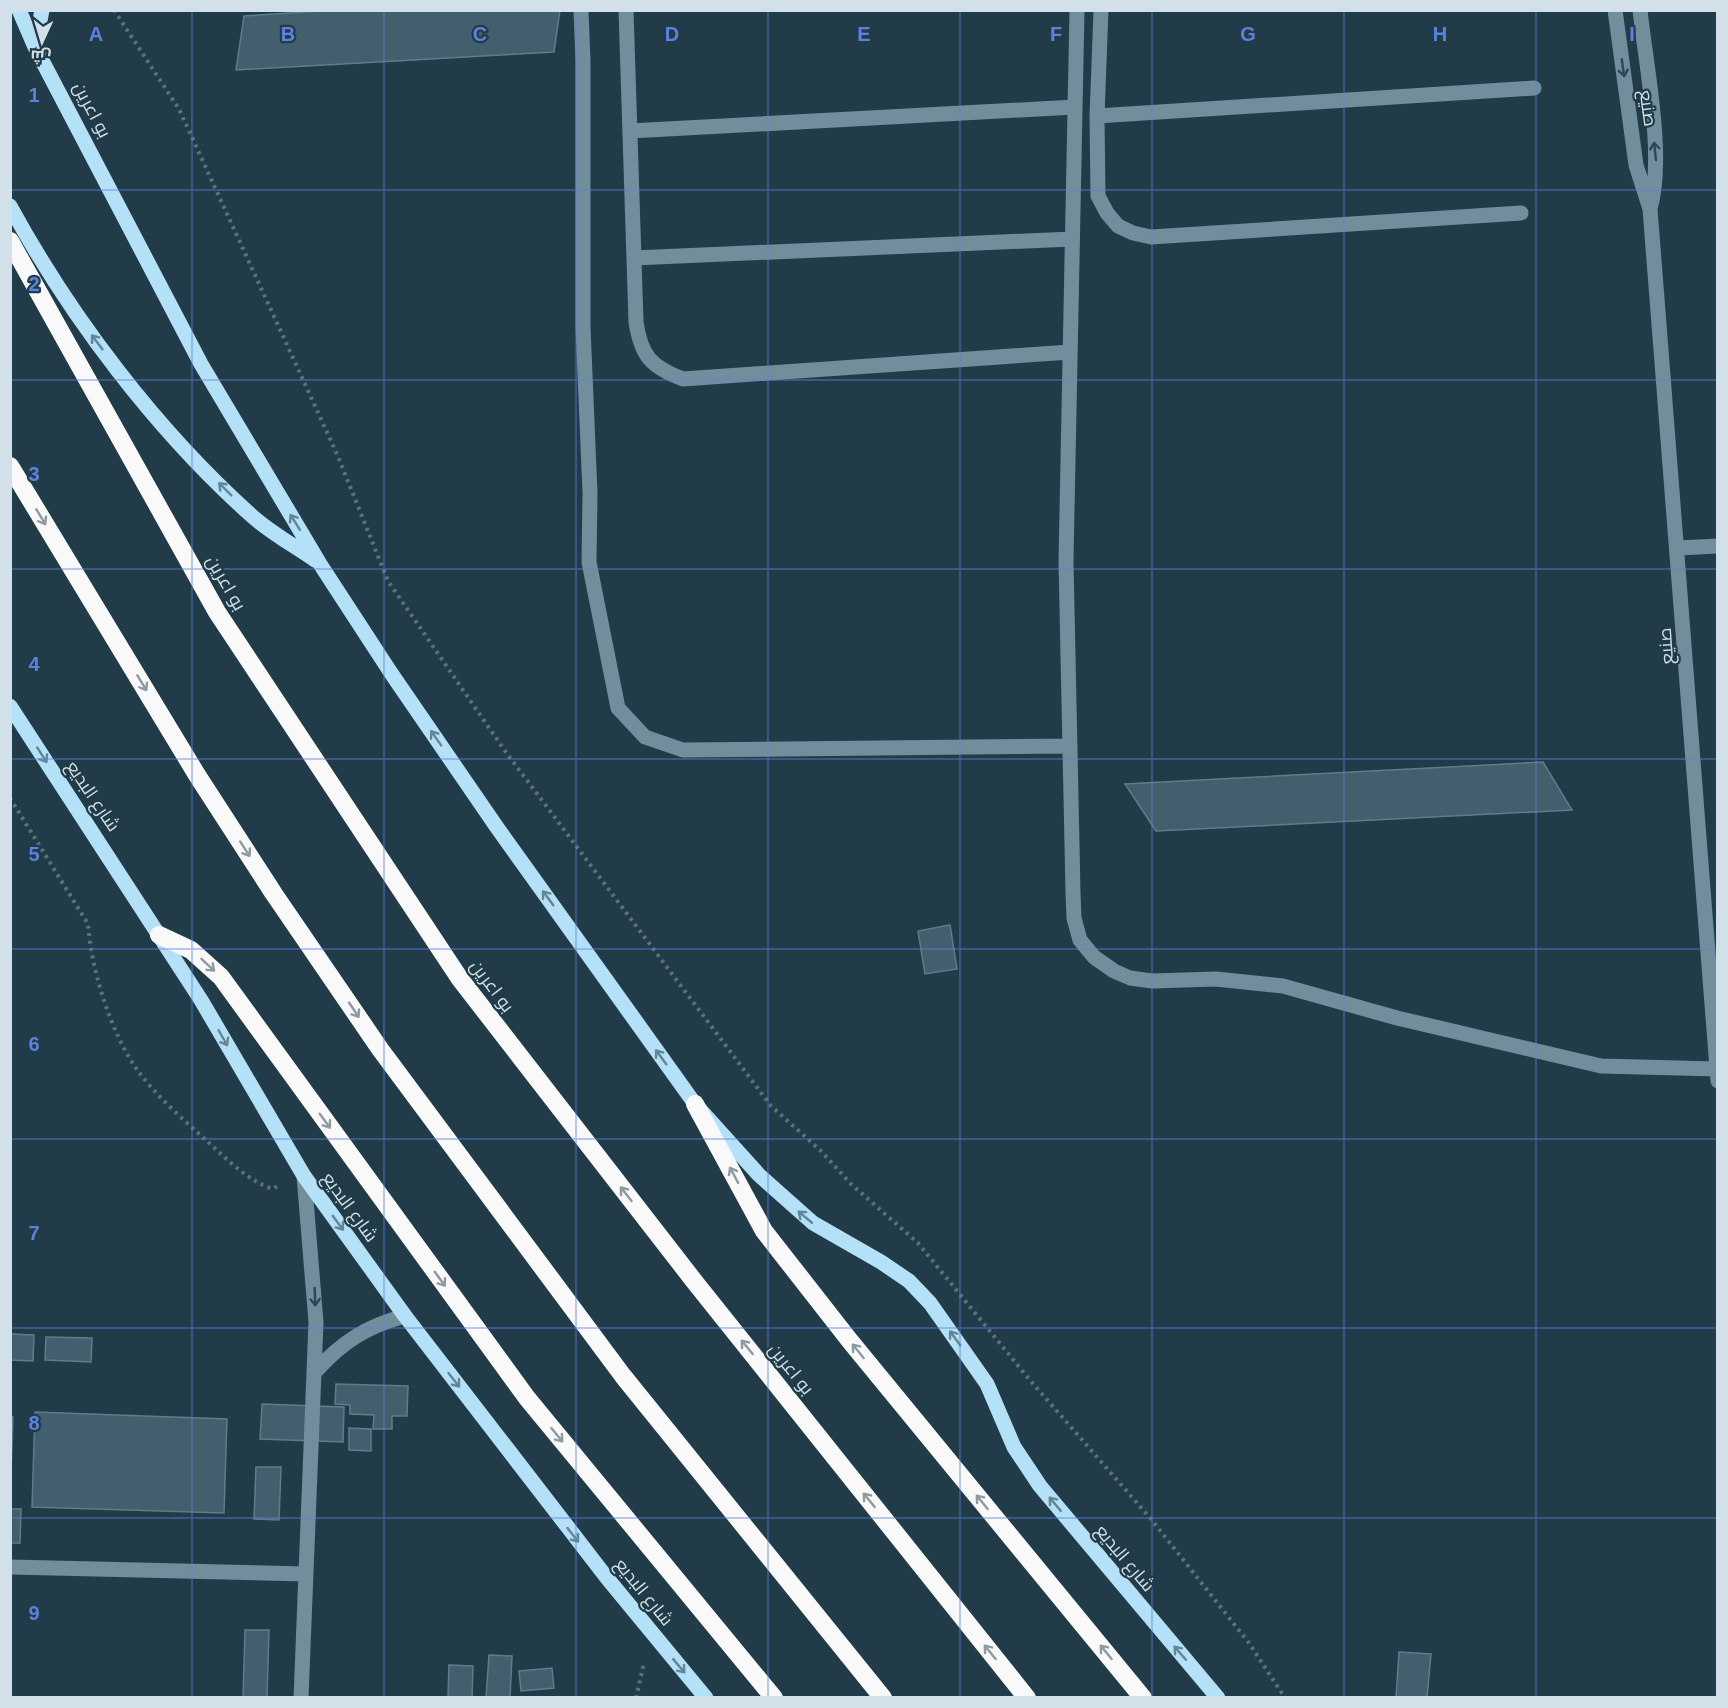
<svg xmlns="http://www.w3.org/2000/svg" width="1728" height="1708" font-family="Helvetica,Cairo,sans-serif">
<rect width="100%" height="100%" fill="#213c48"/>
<path fill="#435e6c" stroke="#607c8a" stroke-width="1.5" d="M 337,10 L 560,10 L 554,52 L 236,70 L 244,16 Z
M 1543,762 L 1572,810 L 1156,831 L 1125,784 Z
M 950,925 L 957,969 L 925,974 L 918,931 Z
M 11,1334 L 34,1335 L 33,1361 L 10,1360 Z
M 46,1337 L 92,1338 L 91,1362 L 45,1360 Z
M 336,1384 L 408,1386 L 407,1416 L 392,1416 L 392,1429 L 373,1429 L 374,1415 L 350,1414 L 350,1405 L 335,1404 Z
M 262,1404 L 344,1407 L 343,1442 L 260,1439 Z
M 35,1412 L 227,1419 L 224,1513 L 32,1507 Z
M 10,1417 L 13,1417 L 11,1473 L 10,1473 Z
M 349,1428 L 371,1429 L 371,1451 L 349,1450 Z
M 256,1467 L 281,1467 L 279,1520 L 254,1519 Z
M 10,1509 L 21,1509 L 20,1543 L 10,1543 Z
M 245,1630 L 269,1630 L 267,1698 L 243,1698 Z
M 1399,1652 L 1431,1654 L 1427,1698 L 1396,1698 Z
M 489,1655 L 512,1656 L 510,1698 L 486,1698 Z
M 449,1665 L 473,1666 L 472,1698 L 448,1698 Z
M 552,1668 L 554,1688 L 521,1691 L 519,1671 Z"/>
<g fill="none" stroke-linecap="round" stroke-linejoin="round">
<path stroke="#5b727c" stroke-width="4" stroke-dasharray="3 4.5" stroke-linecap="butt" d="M 114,10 L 179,109 L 337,454 L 388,581 L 505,751 L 771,1106 L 821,1151 L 851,1184 L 918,1243 L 1029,1379 L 1151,1519 L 1249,1643 L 1285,1698
M 10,798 L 88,924 C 91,969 111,1034 138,1071 C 157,1097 185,1121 209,1143 C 229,1161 246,1179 272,1189 L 280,1185
M 636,1698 L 644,1663"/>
<path stroke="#728d9b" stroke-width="15" d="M 581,10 L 583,62 L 583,327 L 590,493 L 589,562 L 618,708 L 645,737 L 683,750 L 1069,746
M 626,10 L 636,322 C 641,356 651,367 683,379 L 1070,352
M 1077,10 L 1066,561 L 1073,892 L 1074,918 L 1080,940 L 1094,957 L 1114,971 L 1130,978 L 1152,981 L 1216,979 L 1283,986 L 1397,1018 L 1601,1066 L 1717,1069
M 1101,10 L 1097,116 L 1098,196 L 1107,213 L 1118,226 L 1133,233 L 1151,237 L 1521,213
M 1615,10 L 1636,165 L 1650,209
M 1640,10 C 1646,67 1665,156 1650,209 L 1718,1081
M 1097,116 L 1534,88
M 630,131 L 1075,107
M 634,258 L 1072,239
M 1678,548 L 1718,546
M 316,1371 C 342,1342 367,1326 405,1316
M 10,1567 L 306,1574
M 301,1698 L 316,1322 L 304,1176"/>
<path stroke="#b4e1f8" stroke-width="15" d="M 19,10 L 35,47 L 201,364 L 320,564 L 391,673 L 496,826 L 695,1104 L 759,1175 L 813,1223 L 881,1262 L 909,1281 L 930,1303 L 987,1384 L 1014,1447 L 1040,1486 L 1218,1698
M 35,47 L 42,10
M 10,206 C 71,318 157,431 252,516 C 271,533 295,546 315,560
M 10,706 L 201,1000 L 304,1176 L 405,1316 L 607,1578 L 706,1698"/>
<path stroke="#f9f9f9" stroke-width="18" d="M 10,241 L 217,612 L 460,979 L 694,1281 L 1027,1698
M 10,466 L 197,775 L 274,894 L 380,1049 L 623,1376 L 883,1698
M 159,935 L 191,950 L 221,977 L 527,1398 L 774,1698
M 695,1104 L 764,1231 L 850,1341 L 1143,1698"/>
</g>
<defs><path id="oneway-shaft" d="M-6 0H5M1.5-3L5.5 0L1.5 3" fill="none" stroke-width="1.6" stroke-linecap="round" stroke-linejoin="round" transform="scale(1.5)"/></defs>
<g stroke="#2d4854">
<use href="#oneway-shaft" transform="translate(1623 68) rotate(82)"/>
<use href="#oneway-shaft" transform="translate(1655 151) rotate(-96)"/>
<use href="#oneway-shaft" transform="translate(315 1297) rotate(88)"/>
</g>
<g stroke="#638697">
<use href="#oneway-shaft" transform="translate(97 342) rotate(-127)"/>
<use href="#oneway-shaft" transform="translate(225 489) rotate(-135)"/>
<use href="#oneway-shaft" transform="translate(295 522) rotate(-122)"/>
<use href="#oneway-shaft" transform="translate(436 738) rotate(-125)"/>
<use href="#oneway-shaft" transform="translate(42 755) rotate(57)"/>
<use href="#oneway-shaft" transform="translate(548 898) rotate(-126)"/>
<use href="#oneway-shaft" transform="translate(223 1038) rotate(60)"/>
<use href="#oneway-shaft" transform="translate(661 1057) rotate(-126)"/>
<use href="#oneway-shaft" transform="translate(805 1217) rotate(-140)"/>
<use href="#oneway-shaft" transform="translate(338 1223) rotate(54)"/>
<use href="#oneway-shaft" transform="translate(955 1338) rotate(-126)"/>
<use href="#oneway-shaft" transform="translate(454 1380) rotate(52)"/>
<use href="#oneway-shaft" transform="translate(1055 1504) rotate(-130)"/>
<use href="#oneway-shaft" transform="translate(573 1535) rotate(52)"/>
<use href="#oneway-shaft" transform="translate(1180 1653) rotate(-131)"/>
<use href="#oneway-shaft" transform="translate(679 1666) rotate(50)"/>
</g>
<g stroke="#8d9aa0">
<use href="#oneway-shaft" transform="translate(41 517) rotate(59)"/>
<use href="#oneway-shaft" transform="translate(142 683) rotate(59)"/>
<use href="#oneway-shaft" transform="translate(245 849) rotate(57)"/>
<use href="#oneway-shaft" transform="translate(208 965) rotate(43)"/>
<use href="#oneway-shaft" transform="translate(354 1010) rotate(56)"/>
<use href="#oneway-shaft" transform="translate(325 1121) rotate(54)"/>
<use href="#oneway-shaft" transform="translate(734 1175) rotate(-118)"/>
<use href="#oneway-shaft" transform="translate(626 1194) rotate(-128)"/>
<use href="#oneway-shaft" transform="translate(440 1279) rotate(54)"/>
<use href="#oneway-shaft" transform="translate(747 1347) rotate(-129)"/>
<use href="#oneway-shaft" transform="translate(858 1351) rotate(-129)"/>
<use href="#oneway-shaft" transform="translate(557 1435) rotate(51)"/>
<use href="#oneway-shaft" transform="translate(869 1500) rotate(-129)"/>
<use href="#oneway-shaft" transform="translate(982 1502) rotate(-129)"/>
<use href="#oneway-shaft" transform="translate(990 1652) rotate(-129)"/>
<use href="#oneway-shaft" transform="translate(1106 1652) rotate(-129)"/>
</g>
<path fill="none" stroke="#5c81de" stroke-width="1.5" stroke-opacity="0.55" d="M 192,10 L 192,1698M 384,10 L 384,1698M 576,10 L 576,1698M 768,10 L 768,1698M 960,10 L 960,1698M 1152,10 L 1152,1698M 1344,10 L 1344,1698M 1536,10 L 1536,1698M 10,190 L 1718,190M 10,380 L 1718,380M 10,569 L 1718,569M 10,759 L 1718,759M 10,949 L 1718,949M 10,1139 L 1718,1139M 10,1328 L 1718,1328M 10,1518 L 1718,1518"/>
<g text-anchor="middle" stroke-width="4.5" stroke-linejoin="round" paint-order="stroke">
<g font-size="18" fill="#d2e1e9" stroke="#213c48">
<text transform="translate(1648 108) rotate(82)" y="6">صنيع</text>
<text transform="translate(92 110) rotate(62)" y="6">بو اعرين</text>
<text transform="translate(226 583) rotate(60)" y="6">بو اعرين</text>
<text transform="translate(1666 646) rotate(-94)" y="6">صنيع</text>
<text transform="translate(93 796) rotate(56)" y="6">شارع البديع</text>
<text transform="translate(492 986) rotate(53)" y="6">بو اعرين</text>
<text transform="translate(350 1207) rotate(54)" y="6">شارع البديع</text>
<text transform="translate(791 1369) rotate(51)" y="6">بو اعرين</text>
<text transform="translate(1125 1558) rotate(50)" y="6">شارع البديع</text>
<text transform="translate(644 1592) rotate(51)" y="6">شارع البديع</text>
</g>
</g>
<g font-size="20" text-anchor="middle" font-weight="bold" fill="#5c81de" stroke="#213c48" stroke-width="4.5" stroke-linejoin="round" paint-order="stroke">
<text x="96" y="41">A</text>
<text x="288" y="41">B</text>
<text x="480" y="41">C</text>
<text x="672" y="41">D</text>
<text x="864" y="41">E</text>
<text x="1056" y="41">F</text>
<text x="1248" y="41">G</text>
<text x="1440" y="41">H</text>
<text x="1632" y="41">I</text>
<text x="34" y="102">1</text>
<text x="34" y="291">2</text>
<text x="34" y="481">3</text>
<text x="34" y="671">4</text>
<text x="34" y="861">5</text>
<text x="34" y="1051">6</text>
<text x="34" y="1240">7</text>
<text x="34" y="1430">8</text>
<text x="34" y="1620">9</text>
</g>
<rect width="1728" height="1708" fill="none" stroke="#d2e1e9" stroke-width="24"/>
<g transform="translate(42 42) rotate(184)" stroke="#213c48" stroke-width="4.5" paint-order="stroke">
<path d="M0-4.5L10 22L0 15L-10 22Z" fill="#d2e1e9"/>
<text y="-9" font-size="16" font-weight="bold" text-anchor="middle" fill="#d2e1e9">ش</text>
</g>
</svg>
